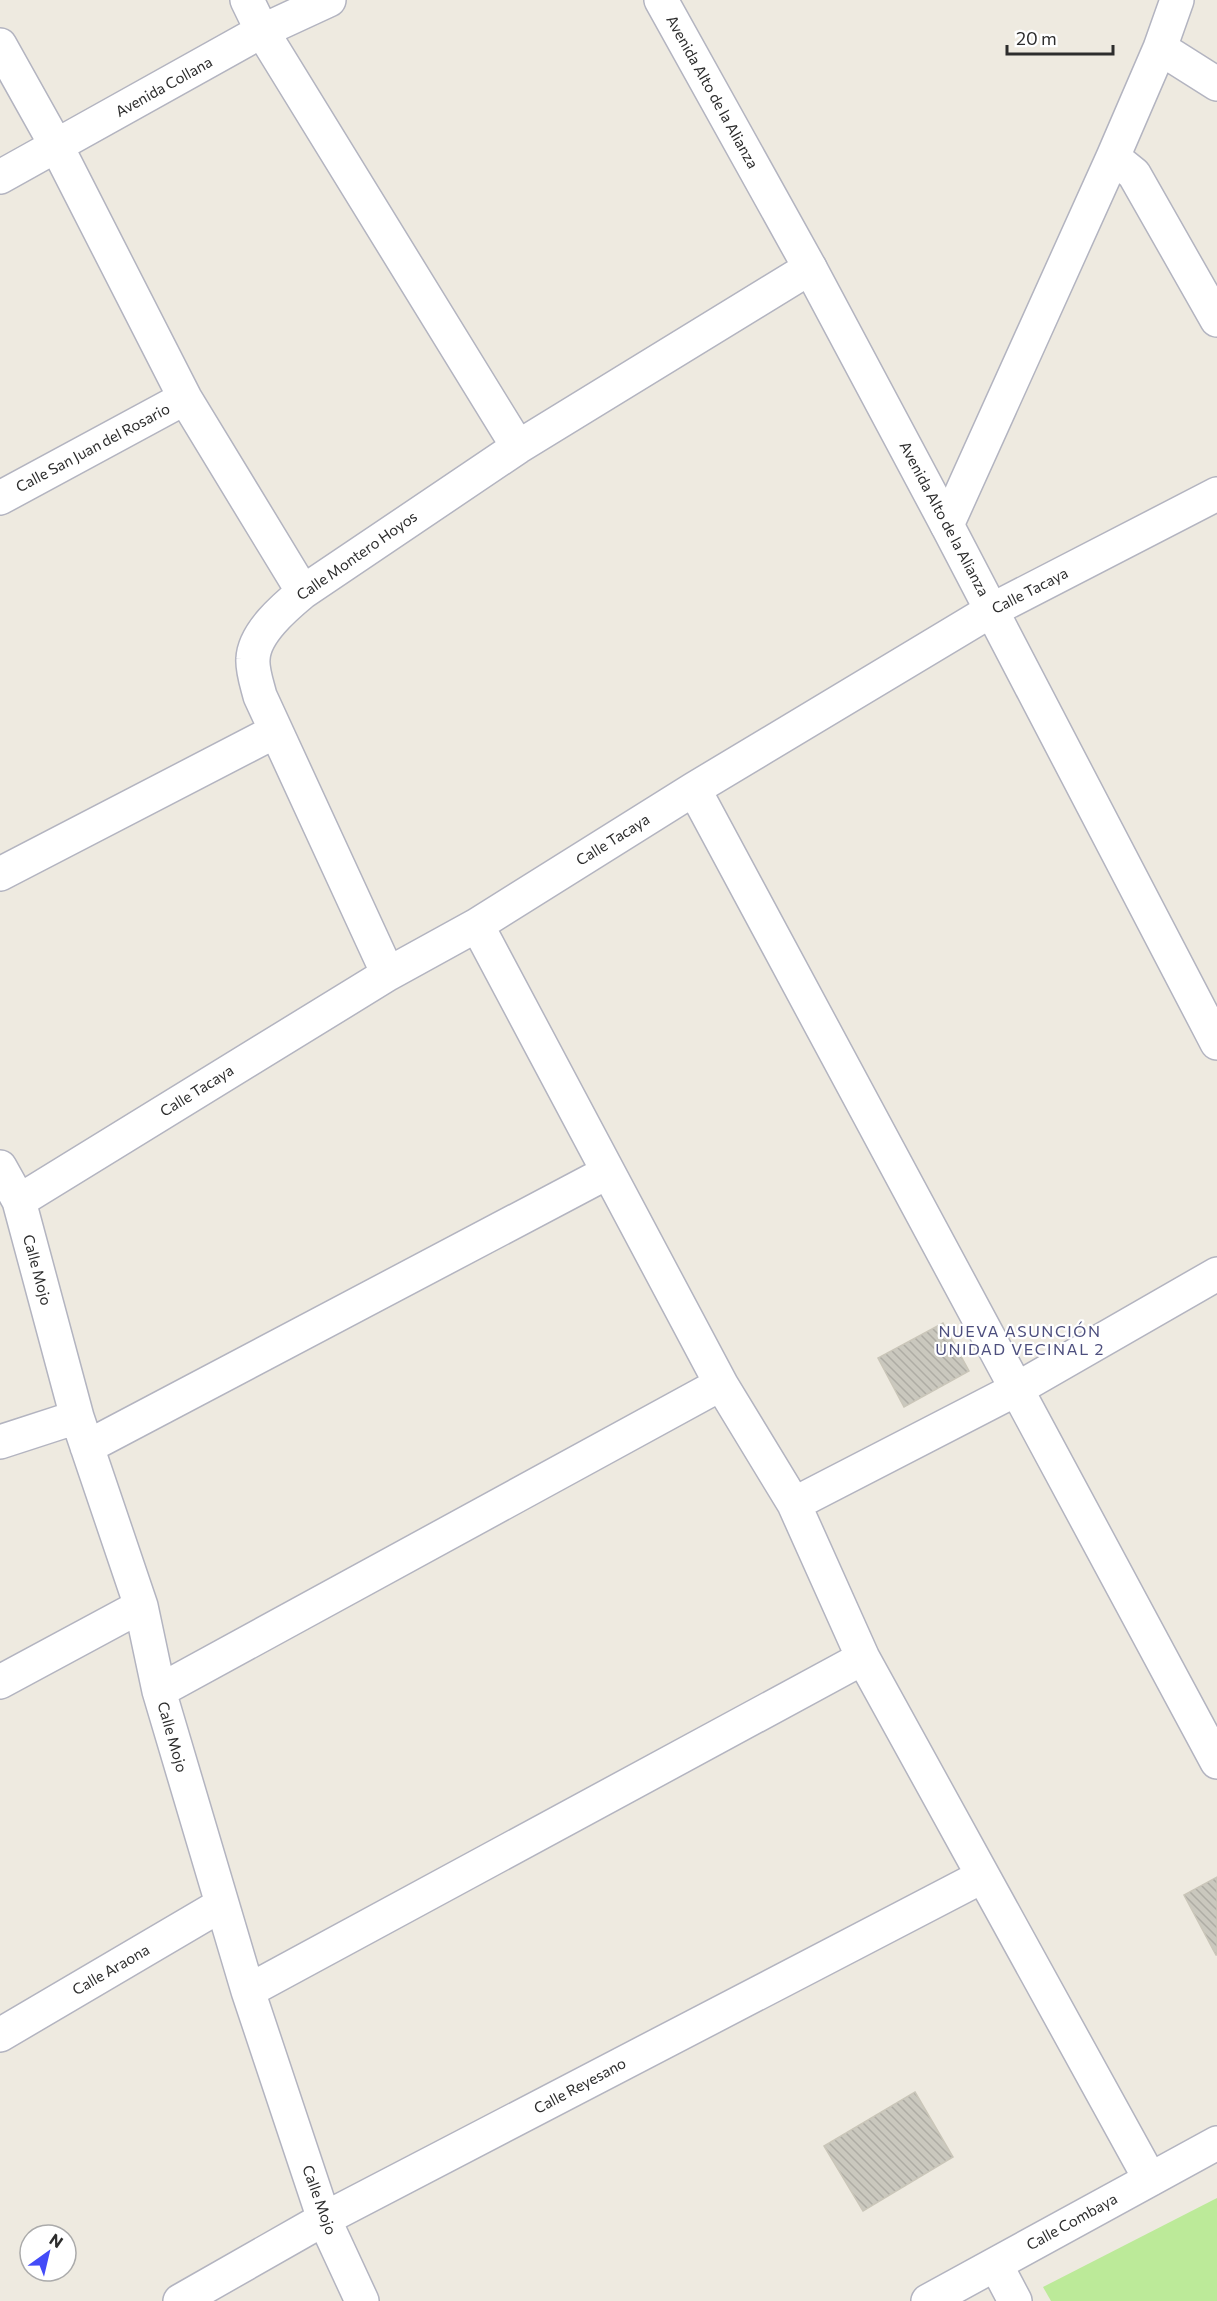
<svg xmlns="http://www.w3.org/2000/svg" width="1217" height="2301" font-family="Commissioner,sans-serif">
<defs>
<pattern id="building-back-hatch" width="6" height="6" patternUnits="userSpaceOnUse" patternTransform="scale(1.5)"><rect width="6" height="6" fill="#cac8be"/><path d="M-1 5l2 2M0 0l6 6M5-1l2 2" fill="none" stroke="#aeaca4"/></pattern>
</defs>
<rect width="100%" height="100%" fill="#eeeae0"/>
<path fill="#bcea99" d="M 1217,2198 L 1217,2301 L 1051,2301 L 1043,2287 Z"/>
<path fill="url(#building-back-hatch)" stroke="#cac6b9" stroke-width="1.5" d="M 943,1323 L 969,1371 L 904,1407 L 878,1358 Z
M 1217,1877 L 1217,1955 L 1216,1955 L 1184,1895 Z
M 915,2092 L 953,2157 L 863,2211 L 824,2146 Z"/>
<g fill="none" stroke-linecap="round" stroke-linejoin="round">
<g stroke="#b3b4c0" stroke-width="36">
<path id="minor" d="M 247,0 L 262,31 L 518,447
M 0,45 L 57,147 L 185,398 L 303,592
M 1160,48 L 1217,84
M 1113,157 L 1134,174 L 1217,320
M 0,177 L 262,31 L 329,0
M 0,498 L 185,398
M 947,525 L 1113,157 L 1160,48 L 1177,0
M 694,789 L 1217,1762
M 0,874 L 276,731
M 477,925 L 721,1384 L 794,1504 L 863,1658 L 1150,2179
M 388,974 L 260,696 C 257,684 252,670 253,659 C 254,633 285,607 303,592 L 518,447 L 810,268
M 0,1167 L 19,1201 L 77,1417 L 141,1606 L 159,1691 L 248,1991 L 324,2219 L 362,2301
M 19,1201 L 388,974 L 477,925 L 694,789 L 992,610 L 1217,494
M 0,1442 L 77,1417
M 87,1447 L 608,1172
M 794,1504 L 1017,1389 L 1217,1274
M 0,1682 L 141,1606
M 159,1691 L 721,1384
M 248,1991 L 863,1658
M 0,2035 L 221,1905
M 996,2265 L 1015,2301
M 180,2301 L 324,2219 L 983,1876"/>
</g>
<g stroke="#b3b4c0" stroke-width="36">
<path id="tertiary" d="M 661,0 L 810,268 L 947,525 L 1217,1043
M 928,2301 L 1217,2143"/>
</g>
<use href="#minor" stroke="#fff" stroke-width="33"/>
<use href="#tertiary" stroke="#fff" stroke-width="33"/>
</g>
<g text-anchor="middle" stroke-width="4.5" stroke-linejoin="round" paint-order="stroke">
<g font-size="15" fill="#2d2d2d" stroke="#fff">
<text transform="translate(164 87) rotate(-29)" y="5">Avenida Collana</text>
<text transform="translate(712 92) rotate(61)" y="5">Avenida Alto de la Alianza</text>
<text transform="translate(93 448) rotate(-28)" y="5">Calle San Juan del Rosario</text>
<text transform="translate(944 519) rotate(62)" y="5">Avenida Alto de la Alianza</text>
<text transform="translate(357 556) rotate(-35)" y="5">Calle Montero Hoyos</text>
<text transform="translate(1030 591) rotate(-27)" y="5">Calle Tacaya</text>
<text transform="translate(613 840) rotate(-32)" y="5">Calle Tacaya</text>
<text transform="translate(197 1091) rotate(-32)" y="5">Calle Tacaya</text>
<text transform="translate(37 1270) rotate(75)" y="5">Calle Mojo</text>
<text transform="translate(172 1737) rotate(74)" y="5">Calle Mojo</text>
<text transform="translate(111 1970) rotate(-30)" y="5">Calle Araona</text>
<text transform="translate(580 2086) rotate(-28)" y="5">Calle Reyesano</text>
<text transform="translate(319 2200) rotate(70)" y="5">Calle Mojo</text>
<text transform="translate(1072 2222) rotate(-29)" y="5">Calle Combaya</text>
</g>
<g font-size="16" letter-spacing="1.5" fill="#4d4f7e" stroke="#fff">
<text x="1020" y="1337">NUEVA ASUNCIÓN<tspan x="1020" dy="18">UNIDAD VECINAL 2</tspan></text>
</g>
</g>
<g transform="translate(48 2253) rotate(34)"><circle r="28" fill="#ffffff" stroke="#ababab" stroke-width="1.5"/>
<path d="M0-4.5L10 22L0 15L-10 22Z" fill="#434bf8"/>
<text y="-9" font-size="16" font-weight="bold" text-anchor="middle" fill="#2d2d2d">N</text>
</g>
<path d="M1007 45v9h106v-9" fill="none" stroke="#2d2d2d" stroke-width="3"/>
<text x="1016" y="45" font-size="18" fill="#2d2d2d" stroke="#ffffff" stroke-width="4.5" paint-order="stroke">20 m</text>
</svg>
